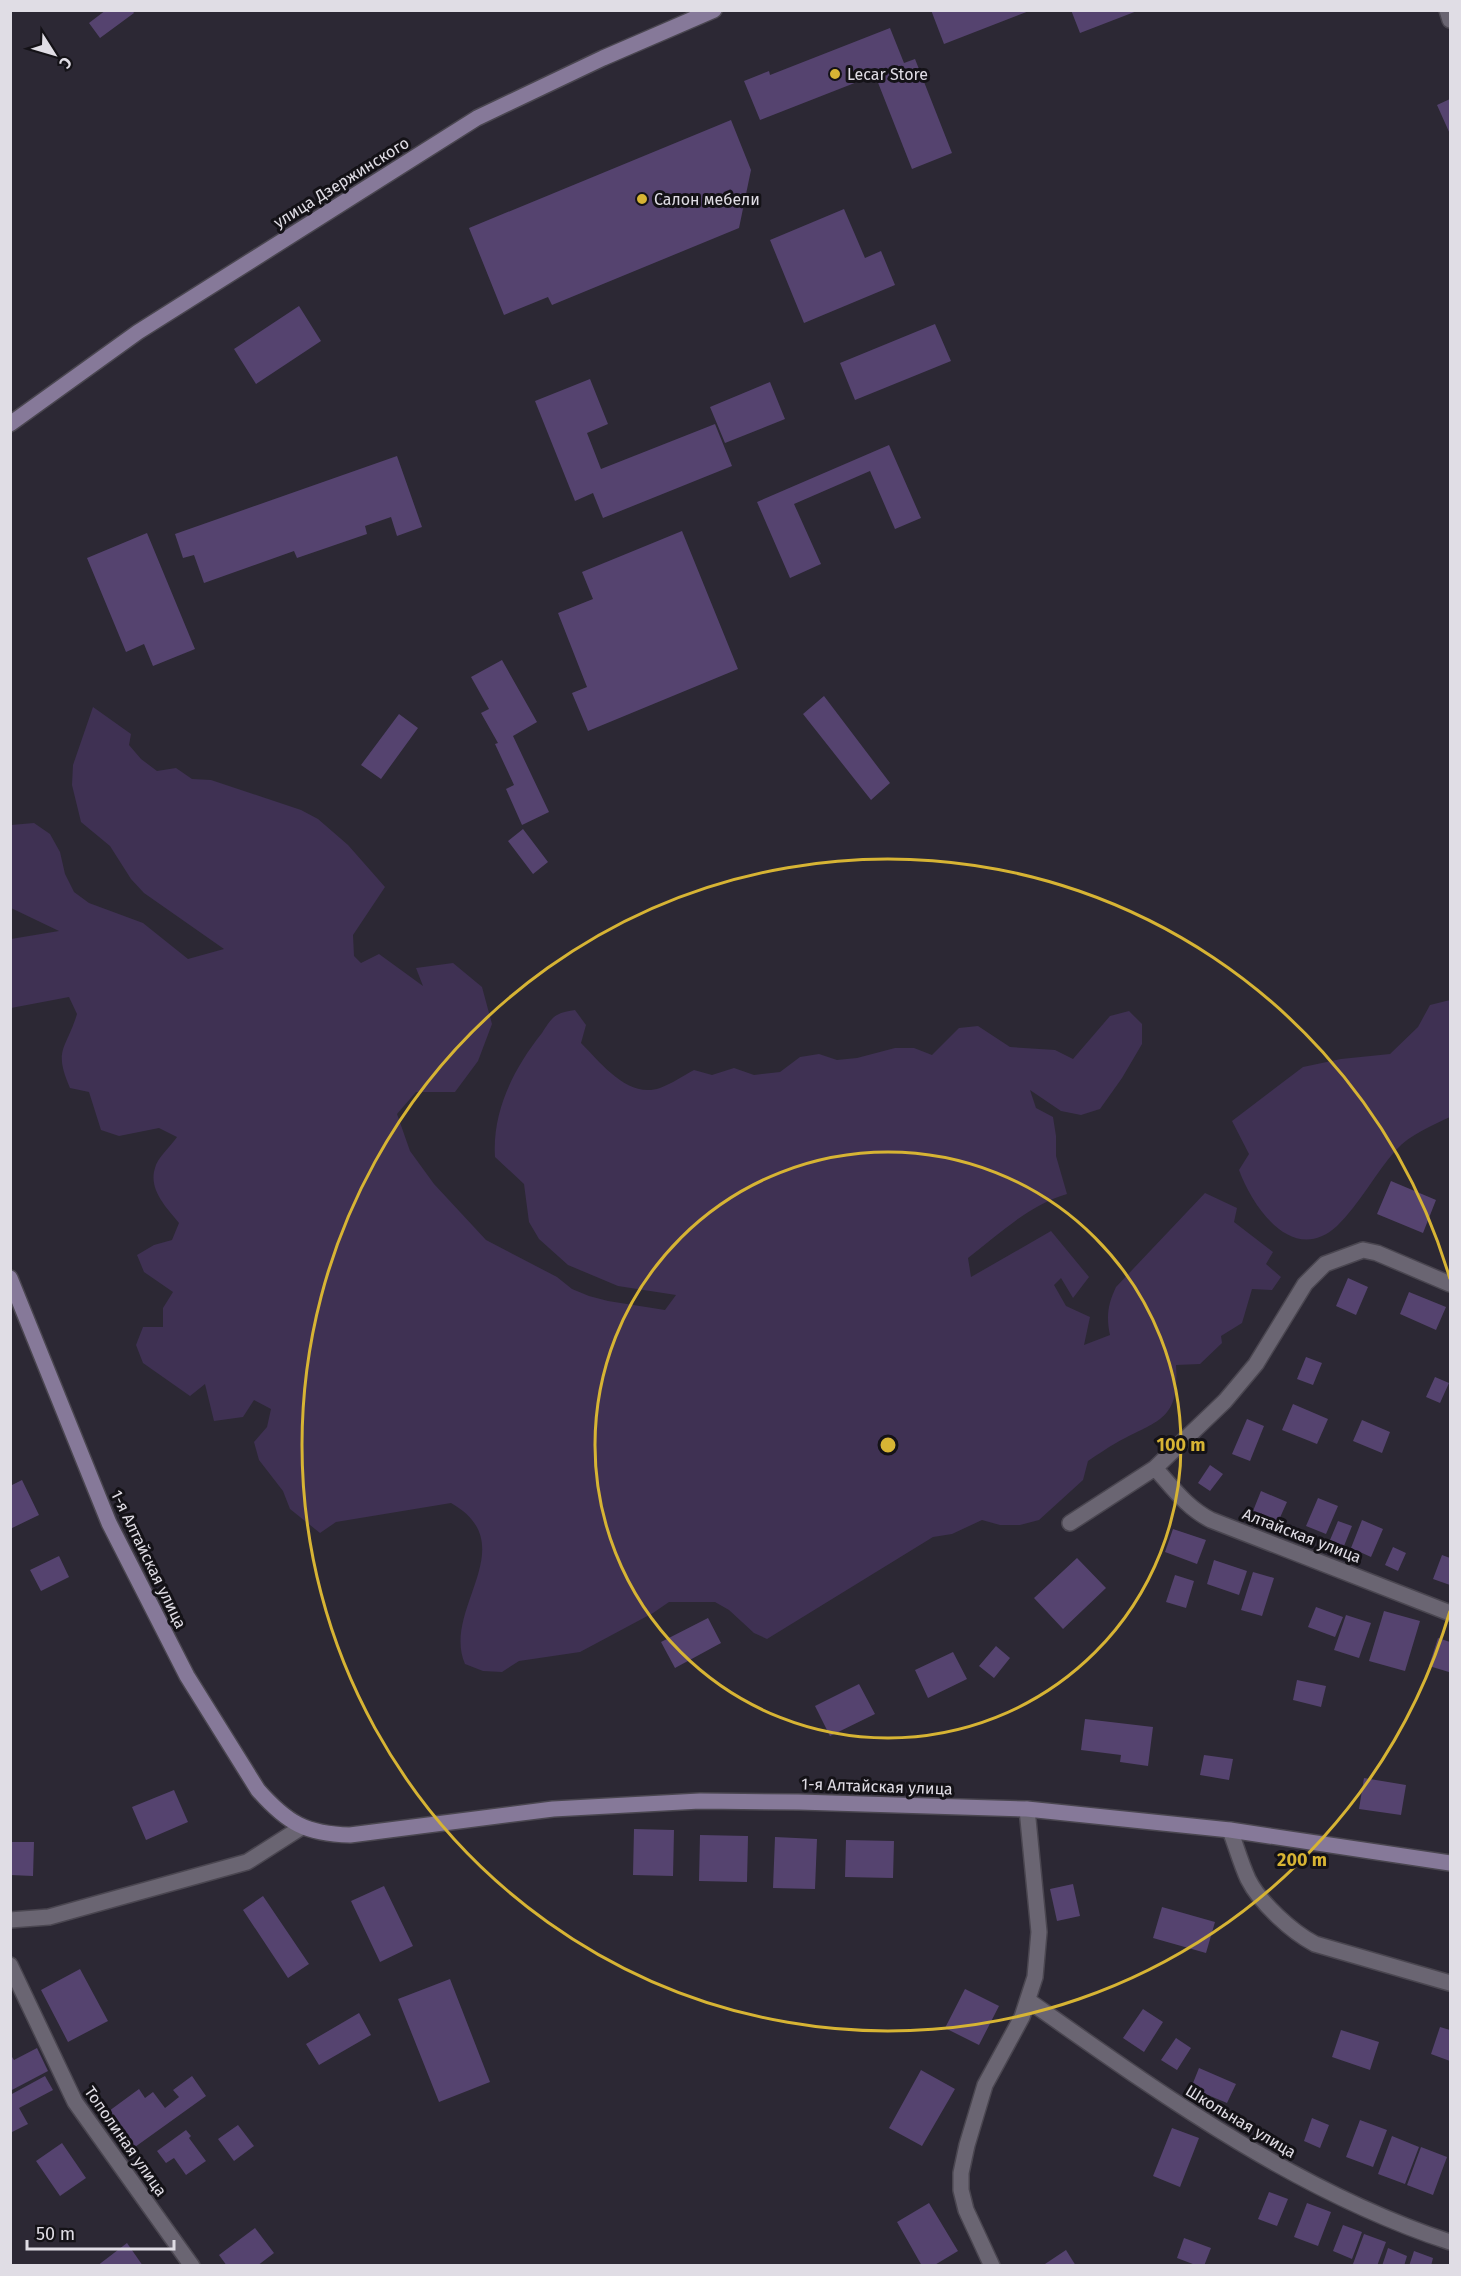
<svg xmlns="http://www.w3.org/2000/svg" width="1461" height="2276" font-family="'Fira Sans',sans-serif">
<rect width="100%" height="100%" fill="#2c2834"/>
<path fill="#3f3153" d="M 93,707 L 131,734 L 129,745 L 141,759 L 157,771 L 176,768 L 192,779 L 211,780 L 301,810 L 318,819 L 348,845 L 385,887 L 353,935 L 354,956 L 361,963 L 379,954 L 423,986 L 416,968 L 453,963 L 482,987 L 492,1024 L 478,1061 L 455,1092 L 416,1092 L 397,1114 L 410,1151 L 434,1184 L 486,1240 L 557,1277 L 572,1289 L 589,1296 L 608,1301 L 665,1310 L 676,1295 L 618,1286 L 568,1265 L 539,1239 L 529,1222 L 524,1184 L 495,1157 C 492,1111 514,1068 542,1033 C 546,1027 551,1018 557,1015 C 562,1012 569,1011 575,1010 L 586,1025 L 581,1043 C 601,1063 628,1099 660,1088 C 671,1084 683,1076 694,1070 L 712,1075 L 734,1068 L 754,1075 L 780,1072 L 800,1057 L 819,1054 L 837,1060 L 857,1058 L 895,1048 L 914,1048 L 932,1055 L 959,1028 L 978,1026 L 1010,1047 L 1055,1050 L 1073,1059 L 1110,1016 L 1129,1011 L 1142,1024 L 1142,1044 L 1122,1078 L 1100,1109 L 1081,1115 L 1061,1111 L 1030,1090 L 1036,1108 L 1053,1117 L 1056,1136 L 1056,1156 L 1067,1194 C 1029,1205 999,1234 968,1258 L 971,1277 L 1051,1231 L 1089,1277 L 1073,1298 L 1061,1278 L 1054,1285 L 1066,1306 L 1090,1317 L 1084,1345 L 1110,1335 C 1106,1316 1108,1304 1116,1287 L 1205,1193 L 1237,1208 L 1234,1222 L 1273,1252 L 1266,1264 L 1281,1277 L 1272,1290 L 1252,1289 L 1242,1323 L 1221,1336 L 1222,1343 L 1200,1364 L 1176,1365 C 1180,1422 1157,1420 1116,1443 C 1107,1448 1097,1455 1088,1461 L 1083,1480 L 1039,1520 L 1020,1525 L 1000,1525 L 982,1520 L 952,1534 L 933,1537 L 767,1639 L 754,1633 L 729,1610 L 715,1602 L 669,1602 L 653,1613 L 580,1652 L 519,1661 L 502,1672 L 483,1671 L 465,1664 C 441,1609 525,1545 451,1503 L 336,1522 L 320,1533 L 290,1509 L 283,1491 L 259,1460 L 254,1442 L 267,1427 L 271,1409 L 254,1400 L 243,1417 L 214,1421 L 205,1384 L 190,1396 L 143,1363 L 136,1345 L 143,1327 L 163,1327 L 163,1308 L 173,1292 L 144,1272 L 137,1255 L 154,1245 L 172,1240 L 179,1223 C 167,1208 148,1190 155,1168 C 157,1158 171,1146 177,1137 L 159,1128 L 119,1136 L 101,1130 L 89,1092 L 70,1088 C 53,1049 66,1050 77,1014 L 69,997 L 11,1008 L 11,939 L 59,931 L 11,908 L 11,825 L 34,823 L 50,834 L 60,852 L 65,874 L 74,892 L 89,903 L 143,923 L 188,959 L 224,949 L 144,893 L 131,879 L 110,846 L 81,822 L 72,785 L 73,765 Z
M 1450,1000 L 1450,1117 C 1431,1126 1411,1134 1396,1150 C 1376,1172 1359,1205 1337,1226 C 1293,1266 1253,1208 1239,1170 L 1249,1154 L 1232,1121 L 1303,1067 L 1341,1059 L 1390,1054 L 1418,1027 L 1430,1005 Z"/>
<path fill="#55436f" d="M 106,10 L 132,10 L 134,13 L 100,38 L 89,23 Z
M 931,10 L 1029,10 L 1029,11 L 944,44 Z
M 1071,10 L 1136,10 L 1137,11 L 1080,33 Z
M 890,28 L 904,63 L 915,59 L 952,153 L 912,169 L 875,75 L 760,120 L 744,81 L 769,71 L 770,75 Z
M 1450,99 L 1450,134 L 1437,105 Z
M 731,120 L 751,170 L 739,228 L 552,305 L 548,297 L 504,315 L 469,228 Z
M 844,209 L 865,258 L 881,251 L 895,285 L 804,323 L 770,240 Z
M 299,306 L 321,341 L 256,384 L 234,349 Z
M 935,324 L 951,361 L 855,400 L 840,363 Z
M 590,379 L 608,424 L 587,433 L 601,469 L 715,424 L 732,466 L 603,518 L 593,493 L 575,501 L 535,401 Z
M 770,382 L 785,419 L 725,443 L 710,407 Z
M 889,445 L 921,518 L 895,529 L 870,471 L 794,504 L 821,564 L 790,578 L 757,502 Z
M 397,456 L 422,527 L 397,536 L 391,517 L 365,526 L 367,534 L 297,558 L 294,551 L 204,583 L 194,555 L 183,558 L 175,534 Z
M 682,531 L 738,669 L 588,731 L 572,693 L 587,687 L 558,613 L 593,599 L 582,572 Z
M 147,533 L 195,649 L 153,666 L 144,644 L 126,652 L 87,558 Z
M 502,660 L 537,722 L 513,736 L 549,812 L 522,825 L 506,789 L 514,785 L 495,744 L 498,743 L 481,713 L 489,709 L 471,677 Z
M 824,696 L 890,783 L 871,800 L 803,714 Z
M 399,714 L 418,728 L 381,779 L 361,765 Z
M 523,829 L 548,862 L 533,874 L 508,841 Z
M 1391,1181 L 1436,1200 L 1423,1233 L 1377,1214 Z
M 1348,1278 L 1368,1287 L 1356,1315 L 1336,1306 Z
M 1409,1292 L 1446,1307 L 1436,1330 L 1400,1314 Z
M 1306,1357 L 1322,1363 L 1313,1385 L 1297,1379 Z
M 1435,1377 L 1449,1383 L 1440,1403 L 1426,1397 Z
M 1293,1404 L 1328,1419 L 1317,1444 L 1282,1430 Z
M 1247,1419 L 1264,1426 L 1250,1461 L 1232,1454 Z
M 1362,1420 L 1390,1432 L 1382,1453 L 1353,1441 Z
M 1210,1465 L 1223,1474 L 1210,1491 L 1198,1483 Z
M 22,1480 L 39,1515 L 10,1529 L 10,1486 Z
M 1261,1491 L 1287,1502 L 1278,1522 L 1253,1511 Z
M 1318,1498 L 1338,1506 L 1326,1534 L 1306,1526 Z
M 1362,1520 L 1383,1529 L 1371,1557 L 1351,1548 Z
M 1338,1521 L 1352,1526 L 1344,1546 L 1330,1540 Z
M 1173,1529 L 1206,1540 L 1197,1564 L 1165,1552 Z
M 1393,1547 L 1406,1553 L 1398,1571 L 1385,1565 Z
M 1442,1555 L 1450,1558 L 1450,1585 L 1433,1579 Z
M 59,1556 L 69,1577 L 41,1591 L 30,1570 Z
M 1077,1558 L 1106,1588 L 1063,1629 L 1034,1598 Z
M 1214,1560 L 1247,1571 L 1239,1595 L 1207,1584 Z
M 1253,1572 L 1274,1578 L 1262,1616 L 1241,1610 Z
M 1175,1575 L 1194,1581 L 1186,1608 L 1166,1602 Z
M 1316,1607 L 1343,1617 L 1335,1637 L 1308,1627 Z
M 1384,1611 L 1420,1621 L 1405,1671 L 1369,1661 Z
M 1346,1615 L 1371,1623 L 1359,1658 L 1334,1650 Z
M 708,1618 L 721,1643 L 675,1668 L 661,1642 Z
M 1438,1638 L 1450,1642 L 1449,1672 L 1429,1666 Z
M 996,1646 L 1010,1658 L 994,1678 L 979,1666 Z
M 953,1652 L 967,1679 L 928,1698 L 915,1670 Z
M 1297,1680 L 1326,1686 L 1321,1707 L 1293,1700 Z
M 859,1684 L 875,1714 L 830,1736 L 815,1706 Z
M 1085,1719 L 1153,1727 L 1148,1766 L 1120,1762 L 1121,1755 L 1081,1750 Z
M 1204,1755 L 1233,1759 L 1229,1780 L 1200,1775 Z
M 1364,1778 L 1406,1785 L 1401,1815 L 1359,1809 Z
M 174,1790 L 188,1822 L 146,1840 L 132,1807 Z
M 634,1829 L 674,1830 L 673,1876 L 633,1875 Z
M 700,1835 L 748,1836 L 747,1882 L 699,1881 Z
M 775,1837 L 817,1839 L 815,1889 L 773,1888 Z
M 846,1840 L 894,1841 L 893,1878 L 845,1877 Z
M 10,1842 L 34,1842 L 33,1876 L 10,1875 Z
M 1073,1884 L 1080,1916 L 1057,1921 L 1050,1889 Z
M 384,1886 L 413,1946 L 380,1962 L 351,1901 Z
M 263,1896 L 309,1964 L 288,1978 L 243,1910 Z
M 1162,1907 L 1215,1922 L 1206,1953 L 1153,1938 Z
M 80,1969 L 108,2021 L 68,2042 L 41,1990 Z
M 450,1979 L 490,2082 L 439,2102 L 398,1999 Z
M 965,1989 L 999,2006 L 979,2045 L 945,2028 Z
M 1143,2009 L 1163,2022 L 1144,2052 L 1123,2038 Z
M 359,2013 L 371,2035 L 319,2065 L 306,2044 Z
M 1440,2027 L 1450,2030 L 1450,2061 L 1431,2054 Z
M 1341,2030 L 1379,2042 L 1370,2070 L 1332,2057 Z
M 1176,2038 L 1191,2048 L 1177,2070 L 1161,2060 Z
M 37,2048 L 48,2071 L 10,2091 L 10,2054 L 14,2060 Z
M 1199,2068 L 1236,2084 L 1227,2103 L 1191,2088 Z
M 921,2070 L 955,2089 L 922,2146 L 889,2128 Z
M 45,2076 L 53,2090 L 19,2108 L 28,2124 L 10,2133 L 10,2095 Z
M 192,2076 L 206,2096 L 135,2147 L 109,2111 L 139,2089 L 145,2098 L 153,2092 L 165,2108 L 179,2097 L 173,2090 Z
M 1312,2118 L 1329,2125 L 1320,2148 L 1304,2141 Z
M 1360,2120 L 1387,2130 L 1373,2167 L 1346,2157 Z
M 238,2125 L 254,2146 L 234,2161 L 218,2139 Z
M 1172,2128 L 1199,2138 L 1180,2187 L 1153,2176 Z
M 186,2130 L 191,2136 L 189,2138 L 206,2161 L 186,2175 L 174,2158 L 166,2163 L 157,2151 Z
M 1392,2136 L 1419,2147 L 1405,2184 L 1378,2174 Z
M 62,2143 L 86,2178 L 60,2196 L 36,2161 Z
M 1421,2147 L 1447,2157 L 1433,2195 L 1407,2185 Z
M 1269,2192 L 1288,2199 L 1277,2226 L 1258,2219 Z
M 929,2203 L 958,2251 L 933,2266 L 922,2266 L 897,2222 Z
M 1307,2203 L 1331,2212 L 1318,2246 L 1294,2237 Z
M 1343,2225 L 1362,2232 L 1352,2259 L 1333,2251 Z
M 255,2228 L 274,2253 L 257,2266 L 227,2266 L 219,2255 Z
M 1364,2234 L 1386,2242 L 1377,2266 L 1353,2264 Z
M 1184,2238 L 1211,2248 L 1204,2266 L 1198,2266 L 1177,2258 Z
M 127,2243 L 143,2266 L 97,2266 Z
M 1388,2248 L 1407,2256 L 1404,2266 L 1382,2266 Z
M 1066,2250 L 1076,2266 L 1042,2266 Z
M 1414,2251 L 1433,2258 L 1431,2266 L 1409,2266 Z"/>
<g fill="none" stroke-linecap="round" stroke-linejoin="round">
<g stroke="#4a4650" stroke-width="18">
<path id="street" d="M 1447,10 L 1450,20
M 1155,1468 C 1173,1488 1187,1508 1211,1520 L 1450,1613
M 1070,1523 L 1155,1468 L 1225,1401 L 1256,1364 L 1305,1284 L 1325,1264 L 1363,1250 L 1377,1253 L 1450,1284
M 1230,1830 C 1236,1846 1241,1864 1248,1879 C 1260,1903 1292,1932 1315,1944 L 1450,1983
M 10,1920 L 49,1917 L 247,1862 L 302,1827
M 10,1965 L 75,2102 L 192,2266
M 1029,2001 C 1161,2094 1295,2191 1450,2242
M 992,2266 L 966,2210 L 961,2190 L 961,2173 L 967,2145 L 985,2085 L 1022,2017 L 1035,1977 L 1039,1932 L 1027,1809"/>
</g>
<g stroke="#4a4650" stroke-width="18">
<path id="secondary" d="M 10,424 L 138,332 L 477,118 L 603,58 L 714,10
M 10,1278 L 109,1523 L 187,1676 L 258,1790 C 287,1823 306,1834 350,1835 L 553,1809 L 700,1801 L 799,1802 L 1027,1809 L 1230,1830 L 1450,1863"/>
</g>
<use href="#street" stroke="#6a6572" stroke-width="15"/>
<use href="#secondary" stroke="#867999" stroke-width="15"/>
</g>
<g fill="none" stroke="#d7b434" stroke-width="3">
<circle cx="888" cy="1445" r="293"/>
<path d="M1450 1611A586 586 0 1 1 1450 1279"/>
</g>
<g fill="#d7b434" stroke="#141217" stroke-width="2">
<circle cx="835" cy="74" r="6"/>
<circle cx="642" cy="199" r="6"/>
</g>
<g text-anchor="middle" stroke-width="6" stroke-linejoin="round" paint-order="stroke">
<g font-size="16" fill="#e0dde5" stroke="#141217" text-anchor="start">
<text x="847" y="80">Lecar Store</text>
<text x="654" y="205">Салон мебели</text>
</g>
<g font-size="16" fill="#e0dde5" stroke="#141217">
<text transform="translate(341 182) rotate(-32)" y="6">улица Дзержинского</text>
<text transform="translate(1302 1535) rotate(21)" y="6">Алтайская улица</text>
<text transform="translate(149 1559) rotate(64)" y="6">1-я Алтайская улица</text>
<text transform="translate(877 1786) rotate(2)" y="6">1-я Алтайская улица</text>
<text transform="translate(1241 2121) rotate(31)" y="6">Школьная улица</text>
<text transform="translate(126 2141) rotate(55)" y="6">Тополиная улица</text>
</g>
</g>
<circle cx="888" cy="1445" r="9" fill="#d7b434" stroke="#141217" stroke-width="3"/>
<g font-size="18" text-anchor="middle" font-weight="bold" fill="#d7b434" stroke="#141217" stroke-width="6" stroke-linejoin="round" paint-order="stroke">
<text x="1181" y="1451">100 m</text>
<text x="1302" y="1866">200 m</text>
</g>
<rect width="1461" height="2276" fill="none" stroke="#e0dde5" stroke-width="24"/>
<g transform="translate(54 54) rotate(127)" stroke="#141217" stroke-width="4.5" paint-order="stroke">
<path d="M0-4.5L10 22L0 15L-10 22Z" fill="#e0dde5"/>
<text y="-9" font-size="16" font-weight="bold" text-anchor="middle" fill="#e0dde5">С</text>
</g>
<path d="M27 2240v9h147v-9" fill="none" stroke="#e0dde5" stroke-width="3"/>
<text x="36" y="2240" font-size="18" fill="#e0dde5" stroke="#141217" stroke-width="4.5" paint-order="stroke">50 m</text>
</svg>
